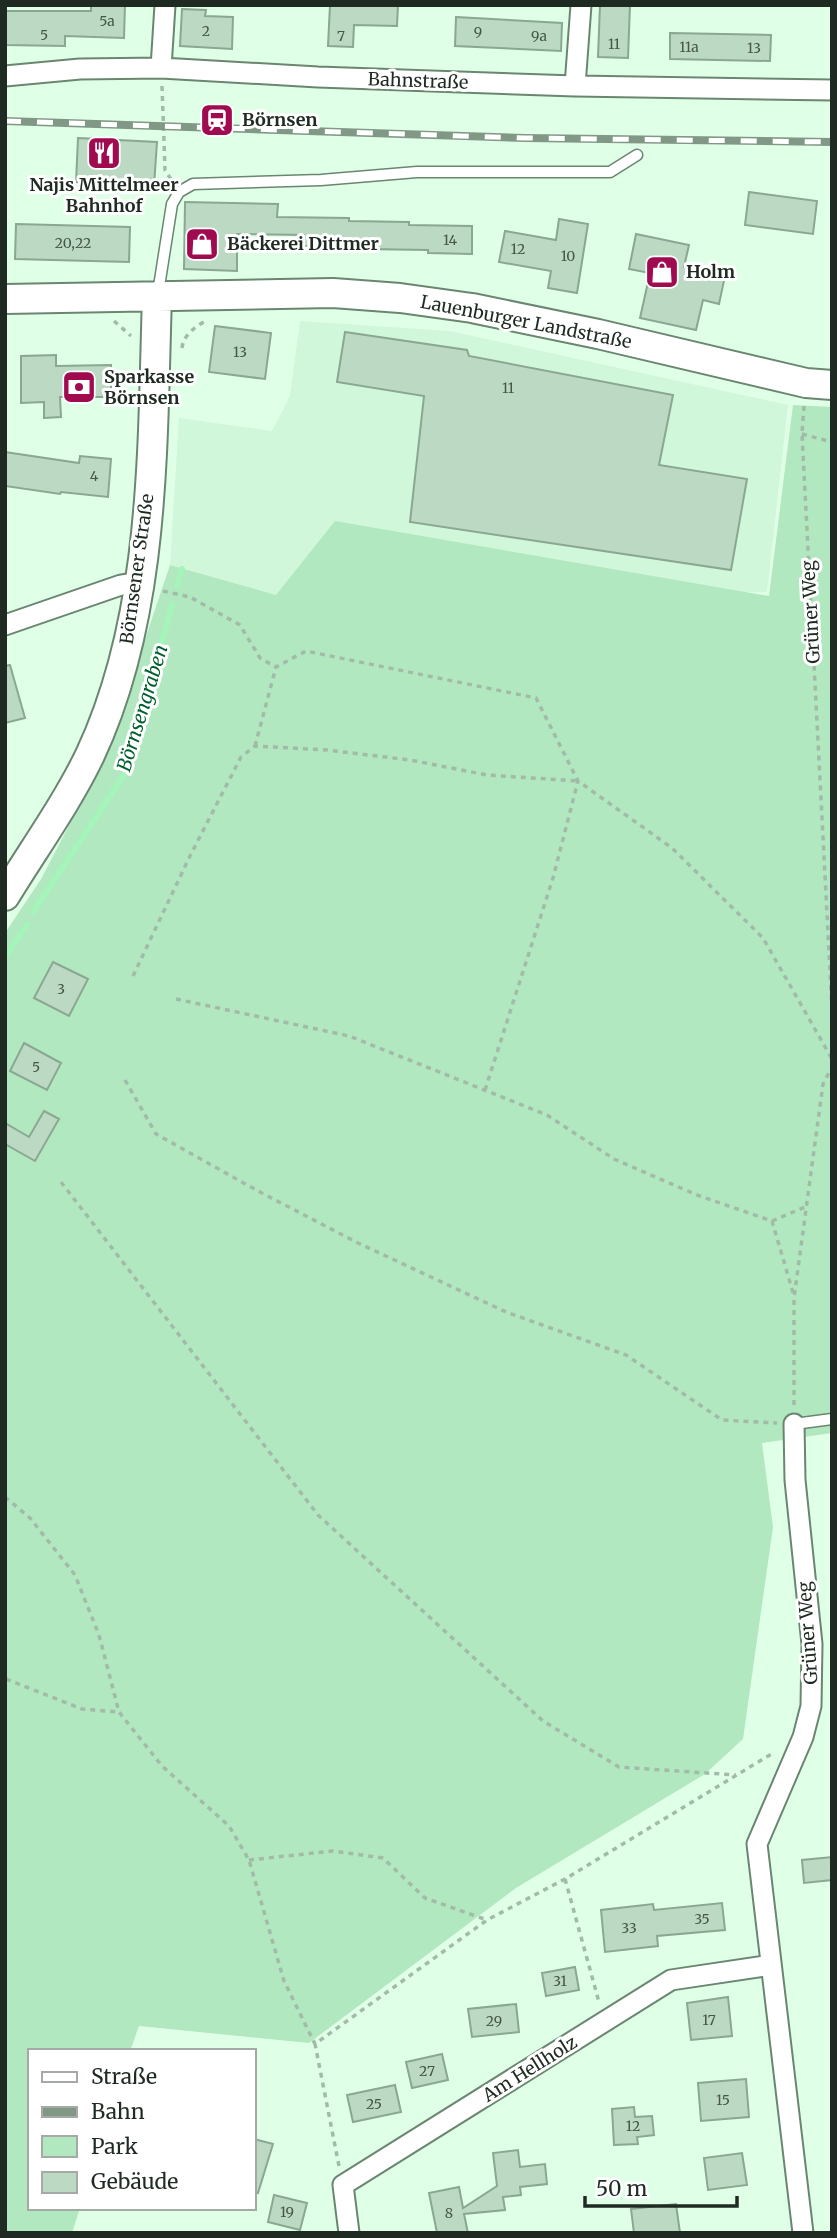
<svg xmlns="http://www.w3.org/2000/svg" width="837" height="2238" font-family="Merriweather,serif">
<rect width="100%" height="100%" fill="#e0ffe7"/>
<path fill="#d0f7d9" d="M 300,321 L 450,331 L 788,405 L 767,592 L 276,595 L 170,565 L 179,418 L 272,431 L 290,396 Z"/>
<path fill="#b1e8bf" d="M 793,405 L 832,407 L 832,1433 L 762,1443 L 773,1527 L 743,1739 L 705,1774 L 516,1888 L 309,2043 L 139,2026 L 130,2051 L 30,2051 L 30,2208 L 80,2208 L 72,2233 L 5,2233 L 5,933 L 41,879 L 106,755 L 170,565 L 276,595 L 335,521 L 769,596 Z"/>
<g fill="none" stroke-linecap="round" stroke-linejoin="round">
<path stroke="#a5f4bb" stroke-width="6" d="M 177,586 L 182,569
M 33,912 L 126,772 L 172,605
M 5,957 L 27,925"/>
</g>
<path fill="#bcdac3" stroke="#8aa791" stroke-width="2" d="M 91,5 L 125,5 L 124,38 L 65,36 L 65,46 L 5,45 L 5,11 L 91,11 Z
M 330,5 L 398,5 L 397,26 L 354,25 L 353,47 L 328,46 Z
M 600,5 L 630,5 L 628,58 L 598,57 Z
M 182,9 L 206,10 L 205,16 L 233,17 L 232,49 L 180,46 Z
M 456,17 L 562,23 L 561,51 L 455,46 Z
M 670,33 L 771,35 L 770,61 L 670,59 Z
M 78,138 L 157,142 L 154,186 L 76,182 Z
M 749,192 L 817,201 L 813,234 L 745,225 Z
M 185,202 L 278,204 L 277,217 L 349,218 L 349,221 L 409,222 L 409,225 L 472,226 L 472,254 L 428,253 L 428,250 L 365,249 L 365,247 L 304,246 L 304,235 L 237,234 L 237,271 L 184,269 Z
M 559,219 L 588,224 L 577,293 L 548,288 L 551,271 L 499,262 L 505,231 L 556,240 Z
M 16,224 L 130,227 L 129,262 L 15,259 Z
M 636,234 L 689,245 L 684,267 L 725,276 L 719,304 L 703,300 L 696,330 L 640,318 L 650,273 L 629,269 Z
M 215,326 L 271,333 L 265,379 L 209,372 Z
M 345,332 L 467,350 L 469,356 L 673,395 L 659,465 L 747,479 L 731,570 L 410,522 L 424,396 L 337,382 Z
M 56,355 L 56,366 L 111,365 L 111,397 L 60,397 L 61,417 L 44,418 L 44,402 L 21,403 L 21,356 Z
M 5,452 L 79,463 L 80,456 L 111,459 L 108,497 L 61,492 L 60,494 L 5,486 Z
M 10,665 L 25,718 L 5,723 L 5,666 Z
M 53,962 L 88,979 L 69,1016 L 34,998 Z
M 24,1043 L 61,1063 L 47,1090 L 10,1071 Z
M 44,1111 L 59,1119 L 35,1161 L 5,1144 L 5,1123 L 29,1137 Z
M 832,1857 L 832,1880 L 804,1883 L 802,1860 Z
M 722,1903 L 725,1930 L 657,1936 L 658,1946 L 605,1952 L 601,1910 L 653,1904 L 654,1910 Z
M 575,1967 L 579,1990 L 546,1996 L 542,1973 Z
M 728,1997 L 732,2036 L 691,2040 L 687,2003 Z
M 516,2004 L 519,2032 L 472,2037 L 468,2009 Z
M 442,2054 L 448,2080 L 412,2088 L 406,2062 Z
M 746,2079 L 749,2117 L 701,2121 L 698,2083 Z
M 395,2085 L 401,2112 L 353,2122 L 347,2095 Z
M 634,2107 L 635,2117 L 652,2116 L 654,2135 L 637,2137 L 638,2144 L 614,2145 L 612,2109 Z
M 254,2139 L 273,2144 L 258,2193 L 254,2192 Z
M 518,2150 L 520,2167 L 545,2164 L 547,2184 L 520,2187 L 521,2195 L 503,2197 L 505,2210 L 464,2214 L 468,2233 L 437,2233 L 429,2193 L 459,2187 L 463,2208 L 497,2186 L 493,2153 Z
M 742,2153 L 747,2185 L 708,2190 L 704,2158 Z
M 274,2195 L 307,2203 L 300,2230 L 268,2222 Z
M 676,2204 L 680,2233 L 634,2233 L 631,2209 Z"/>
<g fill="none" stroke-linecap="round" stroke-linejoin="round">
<g stroke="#6a8670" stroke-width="13">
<path id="lane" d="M 158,293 L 172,204 L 179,192 L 193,184 L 321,180 L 417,172 L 610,172 L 637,155
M 794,1424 L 832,1419"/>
</g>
<g stroke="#6a8670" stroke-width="23">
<path id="street" d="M 161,68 L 165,5
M 5,76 L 80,69 L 161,68 L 318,77 L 575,86 L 832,90
M 575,86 L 581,5
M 5,625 L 121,585 L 139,582
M 794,1424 L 795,1480 L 812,1644 L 811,1706 L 803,1737 L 757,1844 L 803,2233
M 349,2233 L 343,2185 L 671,1980 L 771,1965"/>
</g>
<g stroke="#6a8670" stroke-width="32">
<path id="secondary" d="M 5,299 L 333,293 L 400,298 L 472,308 L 598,334 L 806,383 L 832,385
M 5,896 C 33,850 67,803 90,755 C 156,614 152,449 157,296"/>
</g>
<path stroke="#a2bba8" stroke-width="3.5" stroke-dasharray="5 5" stroke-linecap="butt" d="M 162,86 L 165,170 L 172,181
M 114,321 L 131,336
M 182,348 C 183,336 195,326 206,321
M 804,406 L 802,434 L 832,1010
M 802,434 L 832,442
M 163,591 L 190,597 L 240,625 L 260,658 L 276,667
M 255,746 L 276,667 L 306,651 L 536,698 L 578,781 L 672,848 L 763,938 L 832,1059
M 133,976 L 190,856 L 241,757 L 255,746 L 327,750 L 410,760 L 487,775 L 578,781
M 176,999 L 349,1036 L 547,1115 L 614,1159 L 697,1195 L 772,1221 L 794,1296
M 125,1080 L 156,1134 L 258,1191 L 358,1243 L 506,1312 L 626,1355 L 722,1420 L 777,1423
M 485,1090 L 553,878 L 578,781
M 61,1182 L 318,1515 L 543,1721 L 619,1767 L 736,1775
M 772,1221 L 805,1207
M 794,1405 L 794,1298 L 823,1084 L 832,1067
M 5,1497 L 30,1518 L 75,1575 L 99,1635 L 119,1712 L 162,1766 L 229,1826 L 249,1860 L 284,1981 L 315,2044
M 6,1679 L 82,1709 L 119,1712
M 249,1860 L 333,1851 L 383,1858 L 425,1898 L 487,1920
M 565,1879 L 599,2002
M 339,2166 L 315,2044 L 487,1920 L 565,1879 L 773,1753"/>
<use href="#lane" stroke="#fff" stroke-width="10"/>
<use href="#street" stroke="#fff" stroke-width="19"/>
<use href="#secondary" stroke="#fff" stroke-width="28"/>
<g stroke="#829887" stroke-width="8">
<path id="rail" d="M 5,121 L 525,138 L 832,142"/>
</g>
<use href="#rail" stroke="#fff" stroke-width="5" stroke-dasharray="16" stroke-linecap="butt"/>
</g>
<defs>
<g id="station-square" transform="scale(1.75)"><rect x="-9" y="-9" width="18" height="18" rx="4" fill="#a00a4f" stroke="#fff"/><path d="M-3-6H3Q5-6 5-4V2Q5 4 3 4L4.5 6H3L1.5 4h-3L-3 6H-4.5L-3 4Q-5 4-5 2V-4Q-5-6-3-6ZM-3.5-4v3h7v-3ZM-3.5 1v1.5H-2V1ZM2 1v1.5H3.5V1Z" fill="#fff"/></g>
<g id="restaurant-square" transform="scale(1.75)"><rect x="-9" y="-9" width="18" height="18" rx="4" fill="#a00a4f" stroke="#fff"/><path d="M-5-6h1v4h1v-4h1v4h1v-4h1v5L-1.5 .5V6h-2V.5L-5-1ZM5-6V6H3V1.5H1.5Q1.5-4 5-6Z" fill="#fff"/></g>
<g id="shop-square" transform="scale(1.75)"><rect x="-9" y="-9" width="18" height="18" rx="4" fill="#a00a4f" stroke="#fff"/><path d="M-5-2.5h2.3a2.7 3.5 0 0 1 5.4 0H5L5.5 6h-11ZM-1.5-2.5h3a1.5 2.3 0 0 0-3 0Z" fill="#fff"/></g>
<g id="bank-square" transform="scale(1.75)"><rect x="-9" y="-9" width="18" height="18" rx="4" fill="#a00a4f" stroke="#fff"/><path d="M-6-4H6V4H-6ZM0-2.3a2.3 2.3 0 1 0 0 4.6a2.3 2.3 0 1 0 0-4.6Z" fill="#fff"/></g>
</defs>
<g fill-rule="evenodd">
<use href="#station-square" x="217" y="120"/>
<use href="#restaurant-square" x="104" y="153"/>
<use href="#shop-square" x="202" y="244"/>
<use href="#shop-square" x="662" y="272"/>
<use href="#bank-square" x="79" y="387"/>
</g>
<g text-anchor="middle" stroke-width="6" stroke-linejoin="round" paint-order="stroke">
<g font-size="14" fill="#46574a">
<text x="107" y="26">5a</text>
<text x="206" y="36">2</text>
<text x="478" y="37">9</text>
<text x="44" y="40">5</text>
<text x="341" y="41">7</text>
<text x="539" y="41">9a</text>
<text x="614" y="49">11</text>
<text x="689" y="52">11a</text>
<text x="754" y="53">13</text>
<text x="450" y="245">14</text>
<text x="73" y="248">20,22</text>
<text x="518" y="254">12</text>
<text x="568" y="261">10</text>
<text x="240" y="357">13</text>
<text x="508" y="393">11</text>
<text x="94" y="481">4</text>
<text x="61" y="994">3</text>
<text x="36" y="1072">5</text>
<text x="702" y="1924">35</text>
<text x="629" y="1933">33</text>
<text x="560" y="1986">31</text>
<text x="709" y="2025">17</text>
<text x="494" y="2026">29</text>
<text x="427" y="2076">27</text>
<text x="723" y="2105">15</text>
<text x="374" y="2109">25</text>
<text x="633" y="2131">12</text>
<text x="287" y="2217">19</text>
<text x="449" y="2218">8</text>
</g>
<g font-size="18" fill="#1f2b22" stroke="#fff">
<text transform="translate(418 81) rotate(2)" y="6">Bahnstraße</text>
<text transform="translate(526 322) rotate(11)" y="6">Lauenburger Landstraße</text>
<text transform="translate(137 569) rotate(-82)" y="6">Börnsener Straße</text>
<text transform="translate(811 612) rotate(-93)" y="6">Grüner Weg</text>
<text transform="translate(808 1633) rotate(-94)" y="6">Grüner Weg</text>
<text transform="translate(530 2069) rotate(-32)" y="6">Am Hellholz</text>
</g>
<g font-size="18" font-weight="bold" fill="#1f2b22" stroke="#fff" text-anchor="start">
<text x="242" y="126">Börnsen</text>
<text x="104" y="191" text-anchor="middle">Najis Mittelmeer<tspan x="104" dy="21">Bahnhof</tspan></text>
<text x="227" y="250">Bäckerei Dittmer</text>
<text x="686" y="278">Holm</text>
<text x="104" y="383">Sparkasse<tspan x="104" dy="21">Börnsen</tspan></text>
</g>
<g font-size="19" font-style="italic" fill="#005f2e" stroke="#fff">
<text transform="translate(142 708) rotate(-73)" y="7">Börnsengraben</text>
</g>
</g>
<rect width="837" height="2238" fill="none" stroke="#1f2b22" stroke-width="14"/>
<rect x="28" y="2049" width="228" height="161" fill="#ffffff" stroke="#a5aaa7" stroke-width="2"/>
<rect x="42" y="2072" width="35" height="10" fill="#ffffff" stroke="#a5aaa7" stroke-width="2"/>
<text x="91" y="2084" font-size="21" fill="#1f2b22">Straße</text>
<rect x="42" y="2107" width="35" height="10" fill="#829887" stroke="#a5aaa7" stroke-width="2"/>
<text x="91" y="2119" font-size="21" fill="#1f2b22">Bahn</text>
<rect x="42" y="2136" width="35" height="21" fill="#b1e8bf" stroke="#a5aaa7" stroke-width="2"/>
<text x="91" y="2154" font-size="21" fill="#1f2b22">Park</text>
<rect x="42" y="2172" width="35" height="21" fill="#bcdac3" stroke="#a5aaa7" stroke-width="2"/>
<text x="91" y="2189" font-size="21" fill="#1f2b22">Gebäude</text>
<path d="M585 2196v10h152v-10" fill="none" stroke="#1f2b22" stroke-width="3.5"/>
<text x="596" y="2196" font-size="21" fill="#1f2b22" stroke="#ffffff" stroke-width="5" paint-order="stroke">50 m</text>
</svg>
